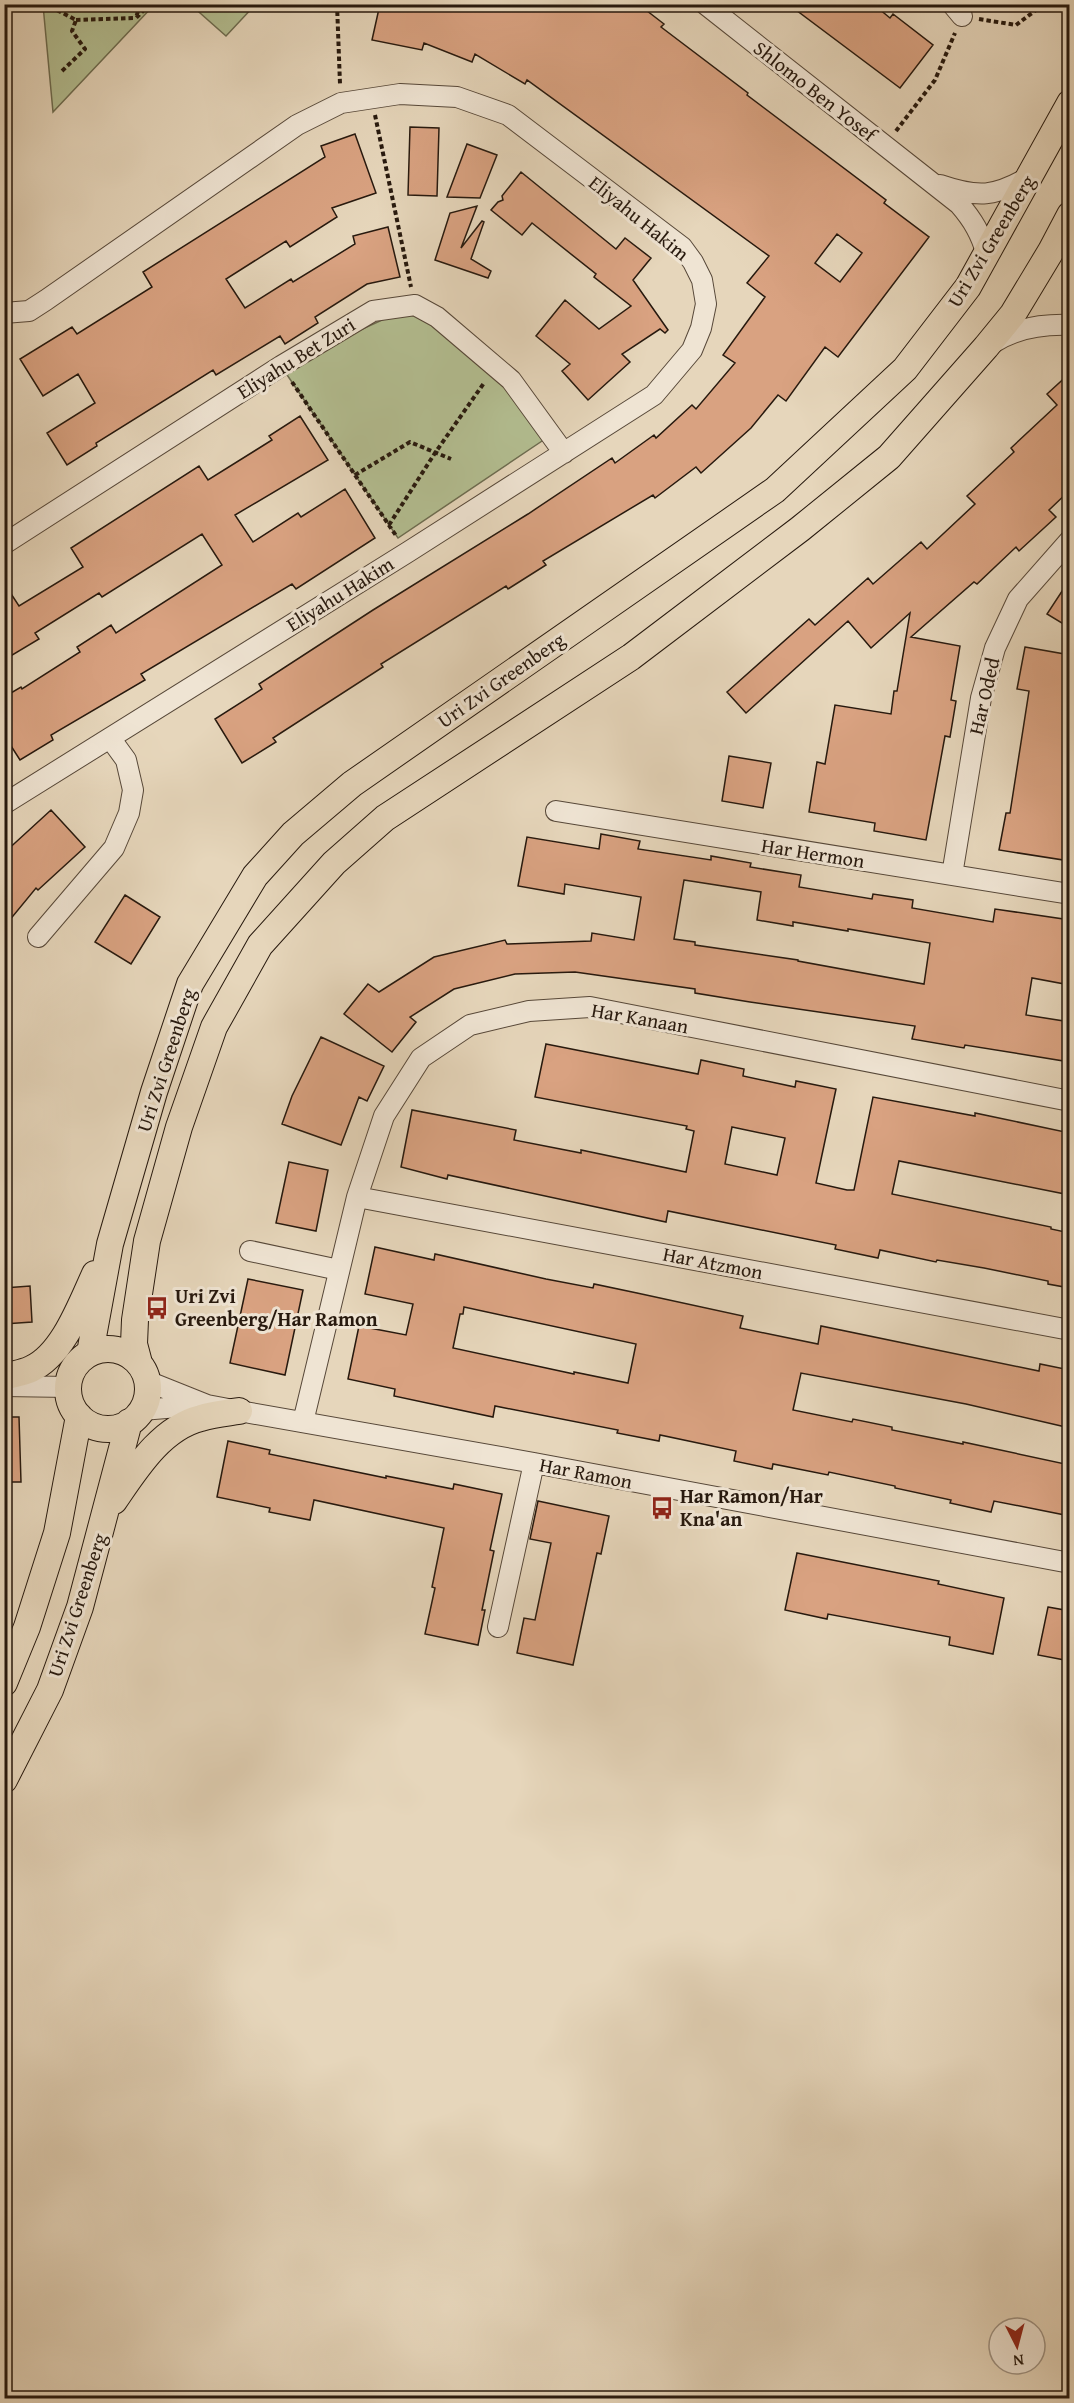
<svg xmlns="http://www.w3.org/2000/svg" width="1074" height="2403" font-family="'Gentium Book Plus',serif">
<rect width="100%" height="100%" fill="#e6d6bb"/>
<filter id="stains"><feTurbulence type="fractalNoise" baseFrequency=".00333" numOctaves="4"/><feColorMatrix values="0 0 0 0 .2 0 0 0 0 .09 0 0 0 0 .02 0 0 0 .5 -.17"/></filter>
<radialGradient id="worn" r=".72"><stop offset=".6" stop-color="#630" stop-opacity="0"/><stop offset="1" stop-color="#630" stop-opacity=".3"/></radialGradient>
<path fill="#b3be91" stroke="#6d6c50" stroke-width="1.5" d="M 43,5 L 43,4 L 154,5 L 53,112 Z
M 191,5 L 255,5 L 226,36 Z
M 415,305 L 437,317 L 551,435 L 398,538 L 281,366 Z"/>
<path fill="#d9a281" stroke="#27190e" stroke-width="1.5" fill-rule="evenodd" d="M 380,4 L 638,4 L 664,24 L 661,27 L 748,93 L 747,95 L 886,200 L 884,203 L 929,237 L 838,357 L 825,347 L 786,401 L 778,395 L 751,428 L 701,473 L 696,467 L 655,498 L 653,495 L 543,561 L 546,565 L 508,589 L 506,586 L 381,664 L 383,667 L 273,738 L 276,742 L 242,763 L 215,719 L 262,689 L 259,684 L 373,610 L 528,514 L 612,458 L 615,463 L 654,435 L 656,438 L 692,405 L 696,409 L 735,363 L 723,355 L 765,297 L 747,283 L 769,256 L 527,80 L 525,84 L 475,54 L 472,62 L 424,43 L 422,50 L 372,40 ZM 837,234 L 862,253 L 840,282 L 815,263 Z
M 788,4 L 873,4 L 890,18 L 893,14 L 933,45 L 900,88 Z
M 410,127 L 439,128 L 437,196 L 408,195 Z
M 355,134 L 376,193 L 332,208 L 337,217 L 290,247 L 286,241 L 226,279 L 245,308 L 291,279 L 293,282 L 355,244 L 353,236 L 388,227 L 400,277 L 367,284 L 315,317 L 318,323 L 285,344 L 280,336 L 216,375 L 213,370 L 96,443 L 97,446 L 67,465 L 47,433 L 95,403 L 78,374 L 43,396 L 20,359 L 72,327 L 77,334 L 152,287 L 143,272 L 325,157 L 321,146 Z
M 467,144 L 497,155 L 480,198 L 447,197 Z
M 521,172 L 616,249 L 625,238 L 651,258 L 633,280 L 668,330 L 665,333 L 660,329 L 622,354 L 630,362 L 588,400 L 562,371 L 570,364 L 536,336 L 565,300 L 599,329 L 631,306 L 594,277 L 596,274 L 532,223 L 522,235 L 491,210 L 498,202 L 503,200 L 502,196 Z
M 477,206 L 461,248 L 482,221 L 484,222 L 471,259 L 491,271 L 488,278 L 435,260 L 450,213 Z
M 1070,373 L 1070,490 L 1049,510 L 1056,517 L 1019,551 L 1016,547 L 977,584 L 974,582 L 911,637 L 960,646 L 951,700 L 956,701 L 950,737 L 945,736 L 926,840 L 874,831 L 875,823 L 809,812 L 817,762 L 825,764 L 835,705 L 891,714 L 894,691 L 897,691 L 910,613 L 871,648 L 848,621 L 746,713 L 727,692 L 809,619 L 815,625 L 868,578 L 873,584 L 921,542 L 927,549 L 975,504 L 967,496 L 1014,452 L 1011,448 L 1057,405 L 1047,394 Z
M 300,416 L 328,460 L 235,515 L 253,542 L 298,513 L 301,517 L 345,489 L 375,538 L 296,589 L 292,584 L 141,674 L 145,680 L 51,735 L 53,740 L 20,760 L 4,735 L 4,697 L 21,687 L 22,689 L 80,652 L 77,647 L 111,625 L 116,633 L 222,565 L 202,534 L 102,597 L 99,593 L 35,633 L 39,639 L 4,660 L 4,583 L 19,606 L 83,567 L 71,548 L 199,466 L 208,480 L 272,440 L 269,436 Z
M 1070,579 L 1070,628 L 1047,614 Z
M 1025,647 L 1070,655 L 1070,784 L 1063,822 L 1070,823 L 1070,861 L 999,850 L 1006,813 L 1010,813 L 1029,691 L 1017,689 Z
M 729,756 L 771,763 L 763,808 L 722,801 Z
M 51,810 L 85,847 L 38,890 L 36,888 L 4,927 L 4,853 Z
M 601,834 L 640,841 L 638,849 L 711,860 L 711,856 L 751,863 L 750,867 L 801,875 L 799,887 L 872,899 L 873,894 L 913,900 L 912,908 L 993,922 L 995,909 L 1070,920 L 1070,985 L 1032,978 L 1026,1015 L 1070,1022 L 1070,1062 L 965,1045 L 964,1048 L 912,1039 L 915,1026 L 750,1002 L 695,993 L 695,989 L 575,972 L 515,974 L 454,989 L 410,1017 L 416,1022 L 392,1052 L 344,1014 L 368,984 L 379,992 L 434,957 L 505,940 L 507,944 L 591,941 L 592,933 L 634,940 L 641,897 L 565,884 L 564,894 L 518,886 L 527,837 L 599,849 ZM 684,880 L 761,892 L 757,920 L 793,926 L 793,922 L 848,931 L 848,929 L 930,943 L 924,984 L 798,961 L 798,960 L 695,945 L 695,942 L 674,939 Z
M 125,895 L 160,917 L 131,964 L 95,942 Z
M 321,1037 L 384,1066 L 367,1101 L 359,1097 L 341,1145 L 282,1124 L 292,1096 Z
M 546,1044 L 698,1074 L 701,1060 L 744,1069 L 743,1076 L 795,1087 L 796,1081 L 836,1089 L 816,1183 L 847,1190 L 854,1190 L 873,1097 L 975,1116 L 975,1113 L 1070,1133 L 1070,1195 L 899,1161 L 892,1194 L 1051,1227 L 1051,1229 L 1070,1233 L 1070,1288 L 1048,1284 L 1048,1281 L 984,1268 L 937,1260 L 936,1262 L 880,1250 L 878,1258 L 835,1249 L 836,1245 L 668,1211 L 666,1222 L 448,1175 L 447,1179 L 401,1167 L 412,1110 L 516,1130 L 514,1140 L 581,1153 L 581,1150 L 686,1172 L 694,1131 L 686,1129 L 687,1126 L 535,1097 ZM 732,1127 L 785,1138 L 777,1175 L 725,1164 Z
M 289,1162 L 328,1170 L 316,1231 L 276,1223 Z
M 375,1247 L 434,1260 L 435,1254 L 546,1279 L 593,1288 L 594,1284 L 637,1293 L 743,1316 L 740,1328 L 818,1344 L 821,1326 L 1039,1371 L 1040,1364 L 1070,1370 L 1070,1428 L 966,1404 L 801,1373 L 793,1410 L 852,1422 L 853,1419 L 892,1427 L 892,1430 L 963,1444 L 963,1442 L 1070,1465 L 1070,1516 L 994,1501 L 991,1512 L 950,1503 L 951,1500 L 895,1488 L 895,1486 L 829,1472 L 828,1475 L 773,1464 L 772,1469 L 734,1461 L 736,1451 L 660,1435 L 659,1441 L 617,1433 L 618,1430 L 495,1406 L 493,1417 L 394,1396 L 395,1389 L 348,1379 L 359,1326 L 406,1335 L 413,1304 L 365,1294 ZM 464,1307 L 636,1344 L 628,1383 L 574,1372 L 574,1374 L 453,1348 L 460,1314 L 463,1314 Z
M 248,1279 L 303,1290 L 285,1375 L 230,1363 Z
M 30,1286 L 32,1322 L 4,1324 L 4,1288 Z
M 4,1417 L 19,1417 L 21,1482 L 4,1482 Z
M 228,1441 L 270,1450 L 269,1454 L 386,1478 L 386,1476 L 453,1489 L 454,1484 L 502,1494 L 490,1550 L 494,1551 L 482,1610 L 485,1610 L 478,1645 L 425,1634 L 435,1588 L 432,1587 L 444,1528 L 314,1500 L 310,1520 L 269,1512 L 270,1508 L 217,1497 Z
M 538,1501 L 609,1516 L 601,1554 L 597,1553 L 573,1665 L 517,1653 L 524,1618 L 535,1620 L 551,1543 L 530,1539 Z
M 797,1553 L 939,1581 L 938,1584 L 1004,1598 L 993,1654 L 949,1645 L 950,1637 L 828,1614 L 827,1619 L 785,1610 Z
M 1048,1607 L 1070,1611 L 1070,1661 L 1038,1655 Z"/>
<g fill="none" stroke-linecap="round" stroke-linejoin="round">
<g stroke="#574839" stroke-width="22">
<path id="minor" d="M 705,4 L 959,204 C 973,220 981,234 987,255
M 952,4 L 962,16
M 940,185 C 978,198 995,197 1029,177
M 4,313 L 29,311 L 46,300 L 297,125 L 341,103 L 400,94 L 457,97 L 508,115 L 682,247 L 693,262 L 702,280 L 706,304 L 701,328 L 692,350 L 654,395 L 408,552 L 4,804
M 991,344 C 1015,328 1042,324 1070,325
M 4,544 L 281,366 L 373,311 L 415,305 L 437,317 L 511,380 L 564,453
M 556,811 L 1070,894
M 952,875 L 981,698 L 995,648 L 1018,599 L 1070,540
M 38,937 L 114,848 L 129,813 L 133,790 L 126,760 L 110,738
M 357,1197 L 1070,1330
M 250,1251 L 339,1270
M 147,1381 L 207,1405 L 239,1411 L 534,1463 L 1070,1563
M 4,1386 L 68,1387
M 142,1410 L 202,1405
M 303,1422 L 357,1197 L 384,1116 L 421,1058 L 470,1025 L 529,1011 L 590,1007 L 1070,1101
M 498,1627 L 534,1463"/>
</g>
<g stroke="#27190e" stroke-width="28">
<path id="major" d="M68 1389a40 40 0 1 1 80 0a40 40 0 1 1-80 0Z
M 90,1353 L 110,1244 L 154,1092 L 190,984 L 255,876 L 293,834 L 352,784 L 775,490 L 905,369 L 968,287 L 1070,103
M 139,1363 L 134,1344 L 135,1320 L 147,1241 L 179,1127 L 214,1027 L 260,945 L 334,863 L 385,818 L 631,657 L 800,529 L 889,457 L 986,347 L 1013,314 L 1051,251 L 1070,215
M 4,1377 C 13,1374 23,1373 31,1369 C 63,1355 81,1304 95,1274
M 114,1501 C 136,1469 161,1428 201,1418 C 213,1414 226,1413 239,1411
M 4,1683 L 27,1627 L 57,1533 L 79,1416
M 4,1780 L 50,1690 L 80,1607 L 129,1422"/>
</g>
<path stroke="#27190e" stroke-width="4" stroke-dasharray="4.5 3" stroke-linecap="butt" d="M 54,4 L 55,9 L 76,20 L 72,31 L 85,49 L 62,71
M 140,4 L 136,18 L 150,4
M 337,4 L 340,84
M 979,19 L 1016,25 L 1044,4
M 76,20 L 136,18
M 375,115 L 411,287
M 896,131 L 935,80 L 955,33
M 292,382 L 397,537
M 355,475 L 410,442 L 451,459
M 389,525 L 435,453 L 484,383"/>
<use href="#minor" stroke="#efe4d3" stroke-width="20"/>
<use href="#major" stroke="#e6d6bb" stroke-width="26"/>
</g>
<defs>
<g id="bus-bare" transform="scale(1.8)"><path d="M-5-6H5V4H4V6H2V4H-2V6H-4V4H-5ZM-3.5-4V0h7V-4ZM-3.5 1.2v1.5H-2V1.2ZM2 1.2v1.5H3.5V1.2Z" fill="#8f2418" stroke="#efe4d3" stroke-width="2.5" paint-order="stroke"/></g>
</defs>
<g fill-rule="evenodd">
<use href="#bus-bare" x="157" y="1308"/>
<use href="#bus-bare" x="662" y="1508"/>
</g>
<g text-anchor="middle" stroke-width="6" stroke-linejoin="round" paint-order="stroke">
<g font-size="20" fill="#27190e" stroke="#efe4d3">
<text transform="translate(815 91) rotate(38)" y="7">Shlomo Ben Yosef</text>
<text transform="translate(639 218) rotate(39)" y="7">Eliyahu Hakim</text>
<text transform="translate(991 241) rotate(-59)" y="7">Uri Zvi Greenberg</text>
<text transform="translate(296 358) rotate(-32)" y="7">Eliyahu Bet Zuri</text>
<text transform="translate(340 594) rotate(-32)" y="7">Eliyahu Hakim</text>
<text transform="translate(501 680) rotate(-35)" y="7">Uri Zvi Greenberg</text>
<text transform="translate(984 696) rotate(-77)" y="7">Har Oded</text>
<text transform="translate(813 853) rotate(9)" y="7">Har Hermon</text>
<text transform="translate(640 1018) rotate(10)" y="7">Har Kanaan</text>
<text transform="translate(166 1060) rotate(-72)" y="7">Uri Zvi Greenberg</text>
<text transform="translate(713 1263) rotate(11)" y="7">Har Atzmon</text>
<text transform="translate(586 1473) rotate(11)" y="7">Har Ramon</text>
<text transform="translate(77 1605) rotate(-72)" y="7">Uri Zvi Greenberg</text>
</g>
<g font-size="20" font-weight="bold" fill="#27190e" stroke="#efe4d3" text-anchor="start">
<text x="175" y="1303">Uri Zvi<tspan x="175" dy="23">Greenberg/Har Ramon</tspan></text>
<text x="680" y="1503">Har Ramon/Har<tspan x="680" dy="23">Kna'an</tspan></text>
</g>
</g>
<rect width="1074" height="2403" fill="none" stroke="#e6d6bb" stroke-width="24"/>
<rect x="6" y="6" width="1062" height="2391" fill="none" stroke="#27190e" stroke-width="3"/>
<rect x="12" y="12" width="1050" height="2379" fill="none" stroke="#27190e" stroke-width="1.5"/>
<g transform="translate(1017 2346) rotate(174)"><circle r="28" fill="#efe4d3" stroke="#9f9384" stroke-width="1.5"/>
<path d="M0-4.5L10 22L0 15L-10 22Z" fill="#8f2418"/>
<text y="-9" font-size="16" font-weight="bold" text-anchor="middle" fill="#27190e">N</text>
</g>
<rect width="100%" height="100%" filter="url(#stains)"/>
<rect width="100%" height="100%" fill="url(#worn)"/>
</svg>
